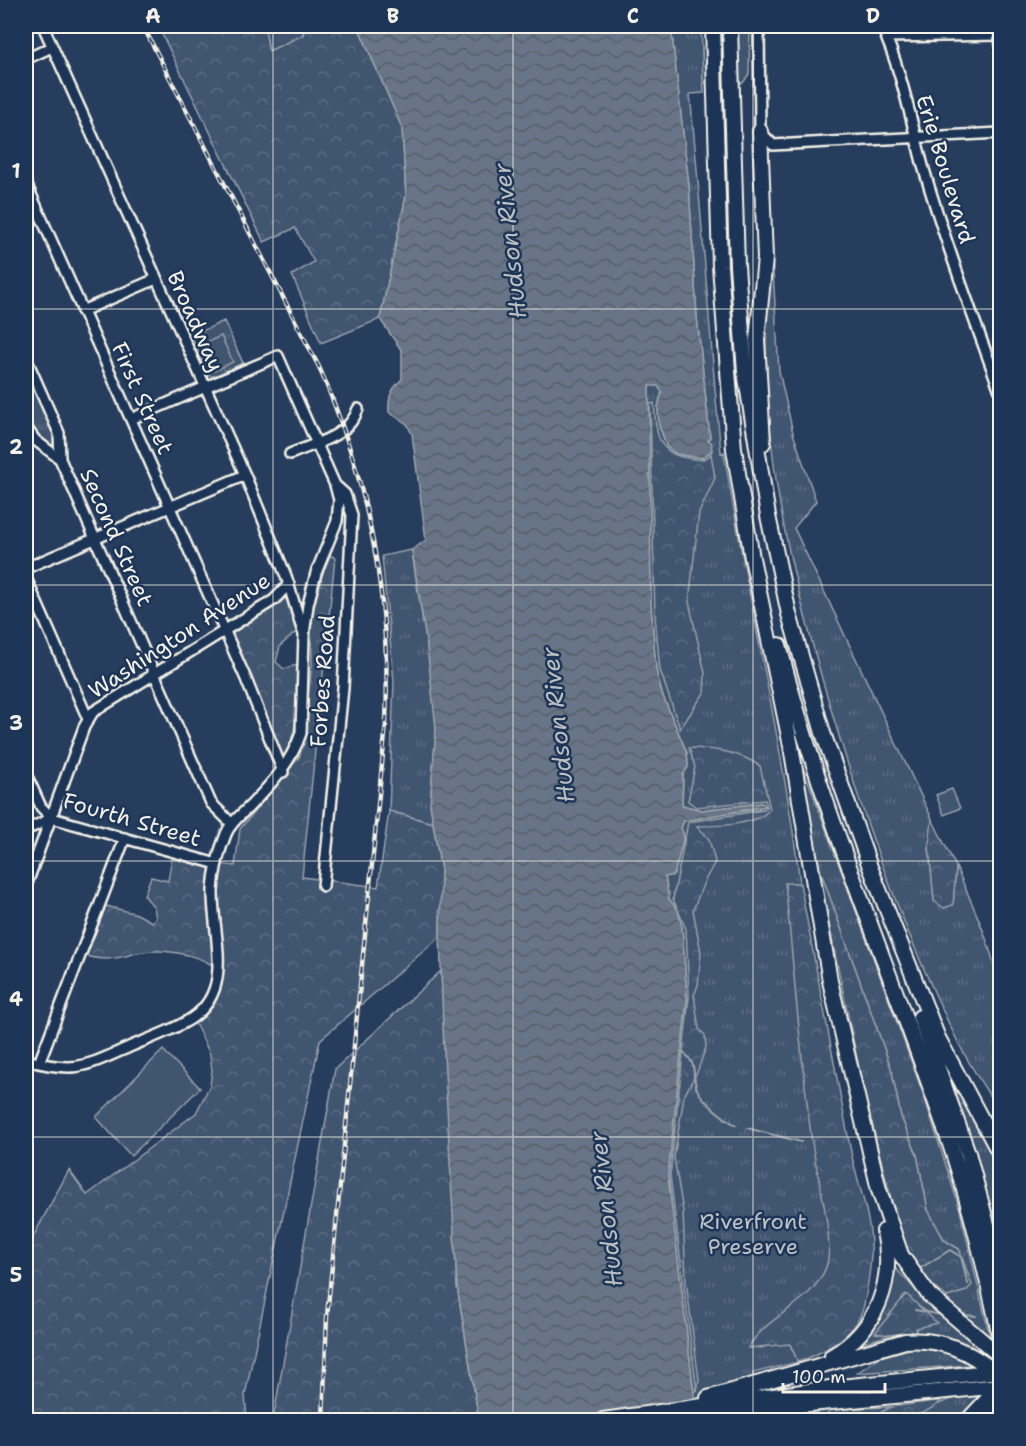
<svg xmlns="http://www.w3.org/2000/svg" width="1026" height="1446" font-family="'Shantell Sans',sans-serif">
<defs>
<pattern id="grass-tufts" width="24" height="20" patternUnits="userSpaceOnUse" patternTransform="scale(1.5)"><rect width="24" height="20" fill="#40546f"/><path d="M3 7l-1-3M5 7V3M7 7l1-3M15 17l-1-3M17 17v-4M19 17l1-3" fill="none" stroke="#5c6d84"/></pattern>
<pattern id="forest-crowns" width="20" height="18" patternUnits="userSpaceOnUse" patternTransform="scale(1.5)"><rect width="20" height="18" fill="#40546f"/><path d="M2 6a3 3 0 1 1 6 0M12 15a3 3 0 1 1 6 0" fill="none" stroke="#5c6d84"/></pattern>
<pattern id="water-waves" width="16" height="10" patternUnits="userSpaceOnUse" patternTransform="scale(1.5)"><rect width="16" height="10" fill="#677588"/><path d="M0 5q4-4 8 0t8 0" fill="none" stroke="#585e67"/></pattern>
</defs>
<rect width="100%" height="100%" fill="#263d5d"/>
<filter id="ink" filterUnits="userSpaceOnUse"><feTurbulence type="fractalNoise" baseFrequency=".0167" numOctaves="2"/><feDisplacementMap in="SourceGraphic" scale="12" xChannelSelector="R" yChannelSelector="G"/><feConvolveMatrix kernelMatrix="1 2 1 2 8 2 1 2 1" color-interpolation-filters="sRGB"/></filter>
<g filter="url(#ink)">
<path fill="url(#grass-tufts)" stroke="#9aa2ac" stroke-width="1.5" d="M 261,26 L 304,26 L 303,35 L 269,51 L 265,30 Z
M 671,26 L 701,26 L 704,93 L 690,94 C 702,213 709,333 721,453 L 724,452 C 747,596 782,738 800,883 L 790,883 L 831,1226 L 829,1272 L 760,1348 L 774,1344 L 790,1344 L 798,1362 L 753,1373 L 762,1420 L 697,1420 L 668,1175 L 687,1000 L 682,927 L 678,910 L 669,900 L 665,877 L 674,874 L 684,836 L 681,828 L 684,821 L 693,817 L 763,809 L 762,803 L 701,810 L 682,805 L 683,774 L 688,767 L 687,753 L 662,694 L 656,670 L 651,606 L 648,391 L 650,385 L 658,386 L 662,392 L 658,407 L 659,425 L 667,447 L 681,455 L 702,458 L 712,451 L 707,440 L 710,438 L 697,317 L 689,186 Z
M 766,155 L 779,371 L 793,433 L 816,501 L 794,528 L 932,819 L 929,846 L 934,901 L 953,905 L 956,867 C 974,908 996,953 1000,998 C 1004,1035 1000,1075 1000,1113 C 986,1089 969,1065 957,1040 C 900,926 858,804 823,682 C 801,604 780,527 772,447 C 762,350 766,253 766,155 Z
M 224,321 L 243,363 L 212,377 L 208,373 L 191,336 Z
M 26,367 L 55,434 L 56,451 C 17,425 26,409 26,367 Z
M 412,550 C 419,609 434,668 436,727 C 437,760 427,791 433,823 L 389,811 L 394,681 L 382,556 Z
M 802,764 L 924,1096 L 960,1210 L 996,1363 L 857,1373 L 880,1357 L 917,1347 L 916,1328 L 876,1333 L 890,1335 L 859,1344 L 881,1315 L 896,1269 L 934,1309 L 947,1297 L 966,1291 L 959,1249 L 944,1240 L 928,1210 L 917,1155 L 901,1117 L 891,1068 L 814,853 Z
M 953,1084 L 1000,1165 L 1000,1241 Z
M 964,1396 L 983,1397 L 955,1420 L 901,1420 C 924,1412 941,1400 964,1396 Z
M 891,1407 L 867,1420 L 812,1420 L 810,1410 Z"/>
<path fill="url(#forest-crowns)" stroke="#9aa2ac" stroke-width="1.5" d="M 158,26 L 261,26 L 265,30 L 269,51 L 303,35 L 304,26 L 358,26 L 402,127 L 406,196 L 380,319 L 321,343 L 292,275 L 314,262 L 295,228 L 264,242 Z
M 654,403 C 656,431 656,454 688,458 C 697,460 705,461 711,454 L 715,478 L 699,513 L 689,602 L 705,673 L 704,693 L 680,729 L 660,670 L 655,616 L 650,404 Z
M 328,554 L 335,558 L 302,877 L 378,887 L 389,811 L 433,823 L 441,870 L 440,937 L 320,1040 L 245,1395 L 247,1420 L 26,1420 L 26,1250 L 69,1170 L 87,1195 L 196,1113 L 210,1085 L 212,1071 L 210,1054 L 194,1021 L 215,981 L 214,966 C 194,953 160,948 137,953 C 117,958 106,962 86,956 L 106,906 L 137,914 L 152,922 L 156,918 L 154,907 L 144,895 L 151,877 L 168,881 L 172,857 L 235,866 L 240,829 L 300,756 L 312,666 L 311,616 Z
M 286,598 L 296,632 L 280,646 L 276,662 L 284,669 L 299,664 C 298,698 299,730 283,761 L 232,634 Z
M 689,748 C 716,749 737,751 760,766 L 770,809 C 756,826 717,826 697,826 L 709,839 L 715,862 L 704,882 L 693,910 L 701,952 L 698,985 L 694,995 L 699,1029 L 705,1035 L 706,1047 L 698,1070 L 684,1096 L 674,1158 L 683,1211 L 686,1281 L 699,1380 L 697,1392 L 670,1175 L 689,997 L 686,929 L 673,899 L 688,822 L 764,810 L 767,807 L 765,800 L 696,807 L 688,801 L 695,767 Z
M 932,819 L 956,867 L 953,905 L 944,908 L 934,901 L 929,846 Z
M 814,853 L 891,1068 L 901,1117 L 917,1155 L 928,1210 L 944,1240 L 959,1249 L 972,1285 L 966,1291 L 947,1297 L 926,1280 L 909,1258 L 896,1217 L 867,1106 Z
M 785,883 L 800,883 C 816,971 833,1059 850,1147 C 856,1180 870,1211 871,1245 C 872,1260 866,1304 860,1317 C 849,1339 820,1354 798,1362 L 790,1344 L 748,1348 C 767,1314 812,1305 826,1267 C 836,1240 816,1173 812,1142 C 800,1056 794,969 785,883 Z
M 441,971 L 457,1286 L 478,1414 L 452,1420 L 273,1420 L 335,1069 Z
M 906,1294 L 937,1323 L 916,1328 L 916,1332 L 890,1335 L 875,1333 Z
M 942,1400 C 921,1420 895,1421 867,1420 L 891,1407 Z"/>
<path fill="#40546f" stroke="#9aa2ac" stroke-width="1.5" d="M 733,26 L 750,26 L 749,74 L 743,83 L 703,83 L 702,48 L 733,46 Z
M 221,336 L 233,362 L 214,371 L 203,344 Z
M 952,789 L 960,808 L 944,815 L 936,795 Z
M 163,1050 L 200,1088 L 131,1156 L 96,1117 Z"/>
<path fill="url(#water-waves)" stroke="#9fa7ae" stroke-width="1.5" d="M 358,26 L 671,26 L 689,186 L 697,317 L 710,438 L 708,440 L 711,442 L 712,450 L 702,458 L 676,454 L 667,447 L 659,425 L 658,407 L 662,392 L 658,386 L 649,386 L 651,606 L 656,670 L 662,694 L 687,753 L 688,767 L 683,775 L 682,805 L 701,810 L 762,803 L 766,806 L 684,821 L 681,828 L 684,836 L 674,875 L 665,877 L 669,899 L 678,910 L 682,927 L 687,1000 L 668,1175 L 697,1420 L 479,1420 L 457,1286 L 444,1054 L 440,937 L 441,870 L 430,805 L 436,728 L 427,647 L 412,550 L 426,540 L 412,434 L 407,424 L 389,412 C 388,396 391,390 402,379 L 402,351 L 380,319 L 406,196 L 402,128 Z"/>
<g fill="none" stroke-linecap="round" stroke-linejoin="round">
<path stroke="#9fa7ae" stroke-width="2" d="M 681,1051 C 700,1065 690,1071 697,1089 C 701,1100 726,1120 736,1125
M 747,1128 L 801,1142
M 999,1191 L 1000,1194
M 919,1269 L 950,1250 L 961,1257 L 968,1284
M 915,1310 L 942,1315
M 963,1315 L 976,1316
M 828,1413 L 831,1420 L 854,1420"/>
<g stroke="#f4f1e8" stroke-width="14">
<path id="minor" d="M 43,26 L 245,475 L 286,576 L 303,632
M 759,26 L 760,131 L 773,145 L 1000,133
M 881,26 C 901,67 911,121 923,166 C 945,242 973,316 1000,391
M 887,37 L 1000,35
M 26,59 L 52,47
M 26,183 L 246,679 L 283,772
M 82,311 L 156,279
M 26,358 L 59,433 L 60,459 L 211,803 L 232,824
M 26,427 L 35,440 L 60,459
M 290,454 C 315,443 349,437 358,409
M 26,568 L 245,475
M 26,578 L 88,719
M 26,774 L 41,807 L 52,818 L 217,864
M 26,830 L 52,818
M 26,886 L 84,727 L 93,712 L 274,600 L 289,584
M 323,886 L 343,688 L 352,515 L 345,494 L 335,485
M 26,1060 C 78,1074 85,1066 134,1045 C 153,1037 174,1030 192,1018 C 235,989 212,934 213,891 C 214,873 219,851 226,834 C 231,822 241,815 250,806 C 272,783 291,763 301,733 L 304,635 L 308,605 L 316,573 L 337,521 L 339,500 L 335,485 L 278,356 L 131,419
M 39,1063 L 125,838"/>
</g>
<g stroke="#f4f1e8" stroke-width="18">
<path id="highway" d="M 713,26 L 720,266 L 734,449 L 752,558 L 791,746 L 830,981 L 879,1190 L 901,1255 L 929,1295 L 1000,1356
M 730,26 L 737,266 L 745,372 L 768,516 L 789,614 L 823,733 L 870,867 L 938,1038 L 1000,1154
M 760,131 L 765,258 L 757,340 L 763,443
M 779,645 C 822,815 894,977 950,1144 C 971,1207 986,1272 1000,1337
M 920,1017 L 968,1153 L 1000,1273
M 832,1356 C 877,1330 895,1281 884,1231
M 708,1398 L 905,1341 C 942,1338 969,1351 998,1374
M 603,1420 L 830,1388 L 1000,1371
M 680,1420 L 789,1406 L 1000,1386
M 968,1420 L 1000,1386
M 986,1420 L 1000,1403"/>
</g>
<use href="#minor" stroke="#1d3557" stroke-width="9"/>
<use href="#highway" stroke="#1d3557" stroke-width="14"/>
<g stroke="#f4f1e8" stroke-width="4.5">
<path id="rail" d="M 143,26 L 319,367 C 369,481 391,600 386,724 L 327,1316 L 323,1420
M 994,26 L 1000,78"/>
</g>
<use href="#rail" stroke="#1d3557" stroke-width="2" stroke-dasharray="7" stroke-linecap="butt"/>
</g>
</g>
<path fill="none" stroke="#f4f1e8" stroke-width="1.5" stroke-opacity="0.55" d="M 273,26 L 273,1420M 513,26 L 513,1420M 753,26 L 753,1420M 26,309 L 1000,309M 26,585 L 1000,585M 26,861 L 1000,861M 26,1137 L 1000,1137"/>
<g text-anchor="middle" stroke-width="5" stroke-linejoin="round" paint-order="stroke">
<g font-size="22" fill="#f4f1e8" stroke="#1d3557">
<text transform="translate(946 169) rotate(73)" y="8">Erie Boulevard</text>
<text transform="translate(196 321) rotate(66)" y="8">Broadway</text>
<text transform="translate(143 398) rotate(66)" y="8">First Street</text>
<text transform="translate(117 537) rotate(66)" y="8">Second Street</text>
<text transform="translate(179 635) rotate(-33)" y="8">Washington Avenue</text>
<text transform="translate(322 681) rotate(-86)" y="8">Forbes Road</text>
<text transform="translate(132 819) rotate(16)" y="8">Fourth Street</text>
</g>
<g font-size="22" fill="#bec2c4" stroke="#1d3557">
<text x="753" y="1229">Riverfront<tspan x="753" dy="25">Preserve</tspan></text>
</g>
<g font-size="24" font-style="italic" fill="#bcbfc2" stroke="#1d3557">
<text transform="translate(510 241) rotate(-96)" y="8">Hudson River</text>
<text transform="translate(558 725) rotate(-96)" y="8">Hudson River</text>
<text transform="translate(606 1209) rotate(-96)" y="8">Hudson River</text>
</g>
</g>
<rect width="1026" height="1446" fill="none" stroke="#1d3557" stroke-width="66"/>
<path d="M783 1383v9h102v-9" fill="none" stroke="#f4f1e8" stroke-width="3"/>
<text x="792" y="1383" font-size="18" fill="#f4f1e8" stroke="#1d3557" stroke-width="4.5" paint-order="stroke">100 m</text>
<rect x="33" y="33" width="960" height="1380" fill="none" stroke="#f4f1e8" stroke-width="2"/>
<g font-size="20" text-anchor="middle" font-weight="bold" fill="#f4f1e8">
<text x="153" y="23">A</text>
<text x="393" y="23">B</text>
<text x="633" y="23">C</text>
<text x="873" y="23">D</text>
<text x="16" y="178">1</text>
<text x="16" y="454">2</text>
<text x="16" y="730">3</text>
<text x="16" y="1006">4</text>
<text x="16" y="1282">5</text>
</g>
</svg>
